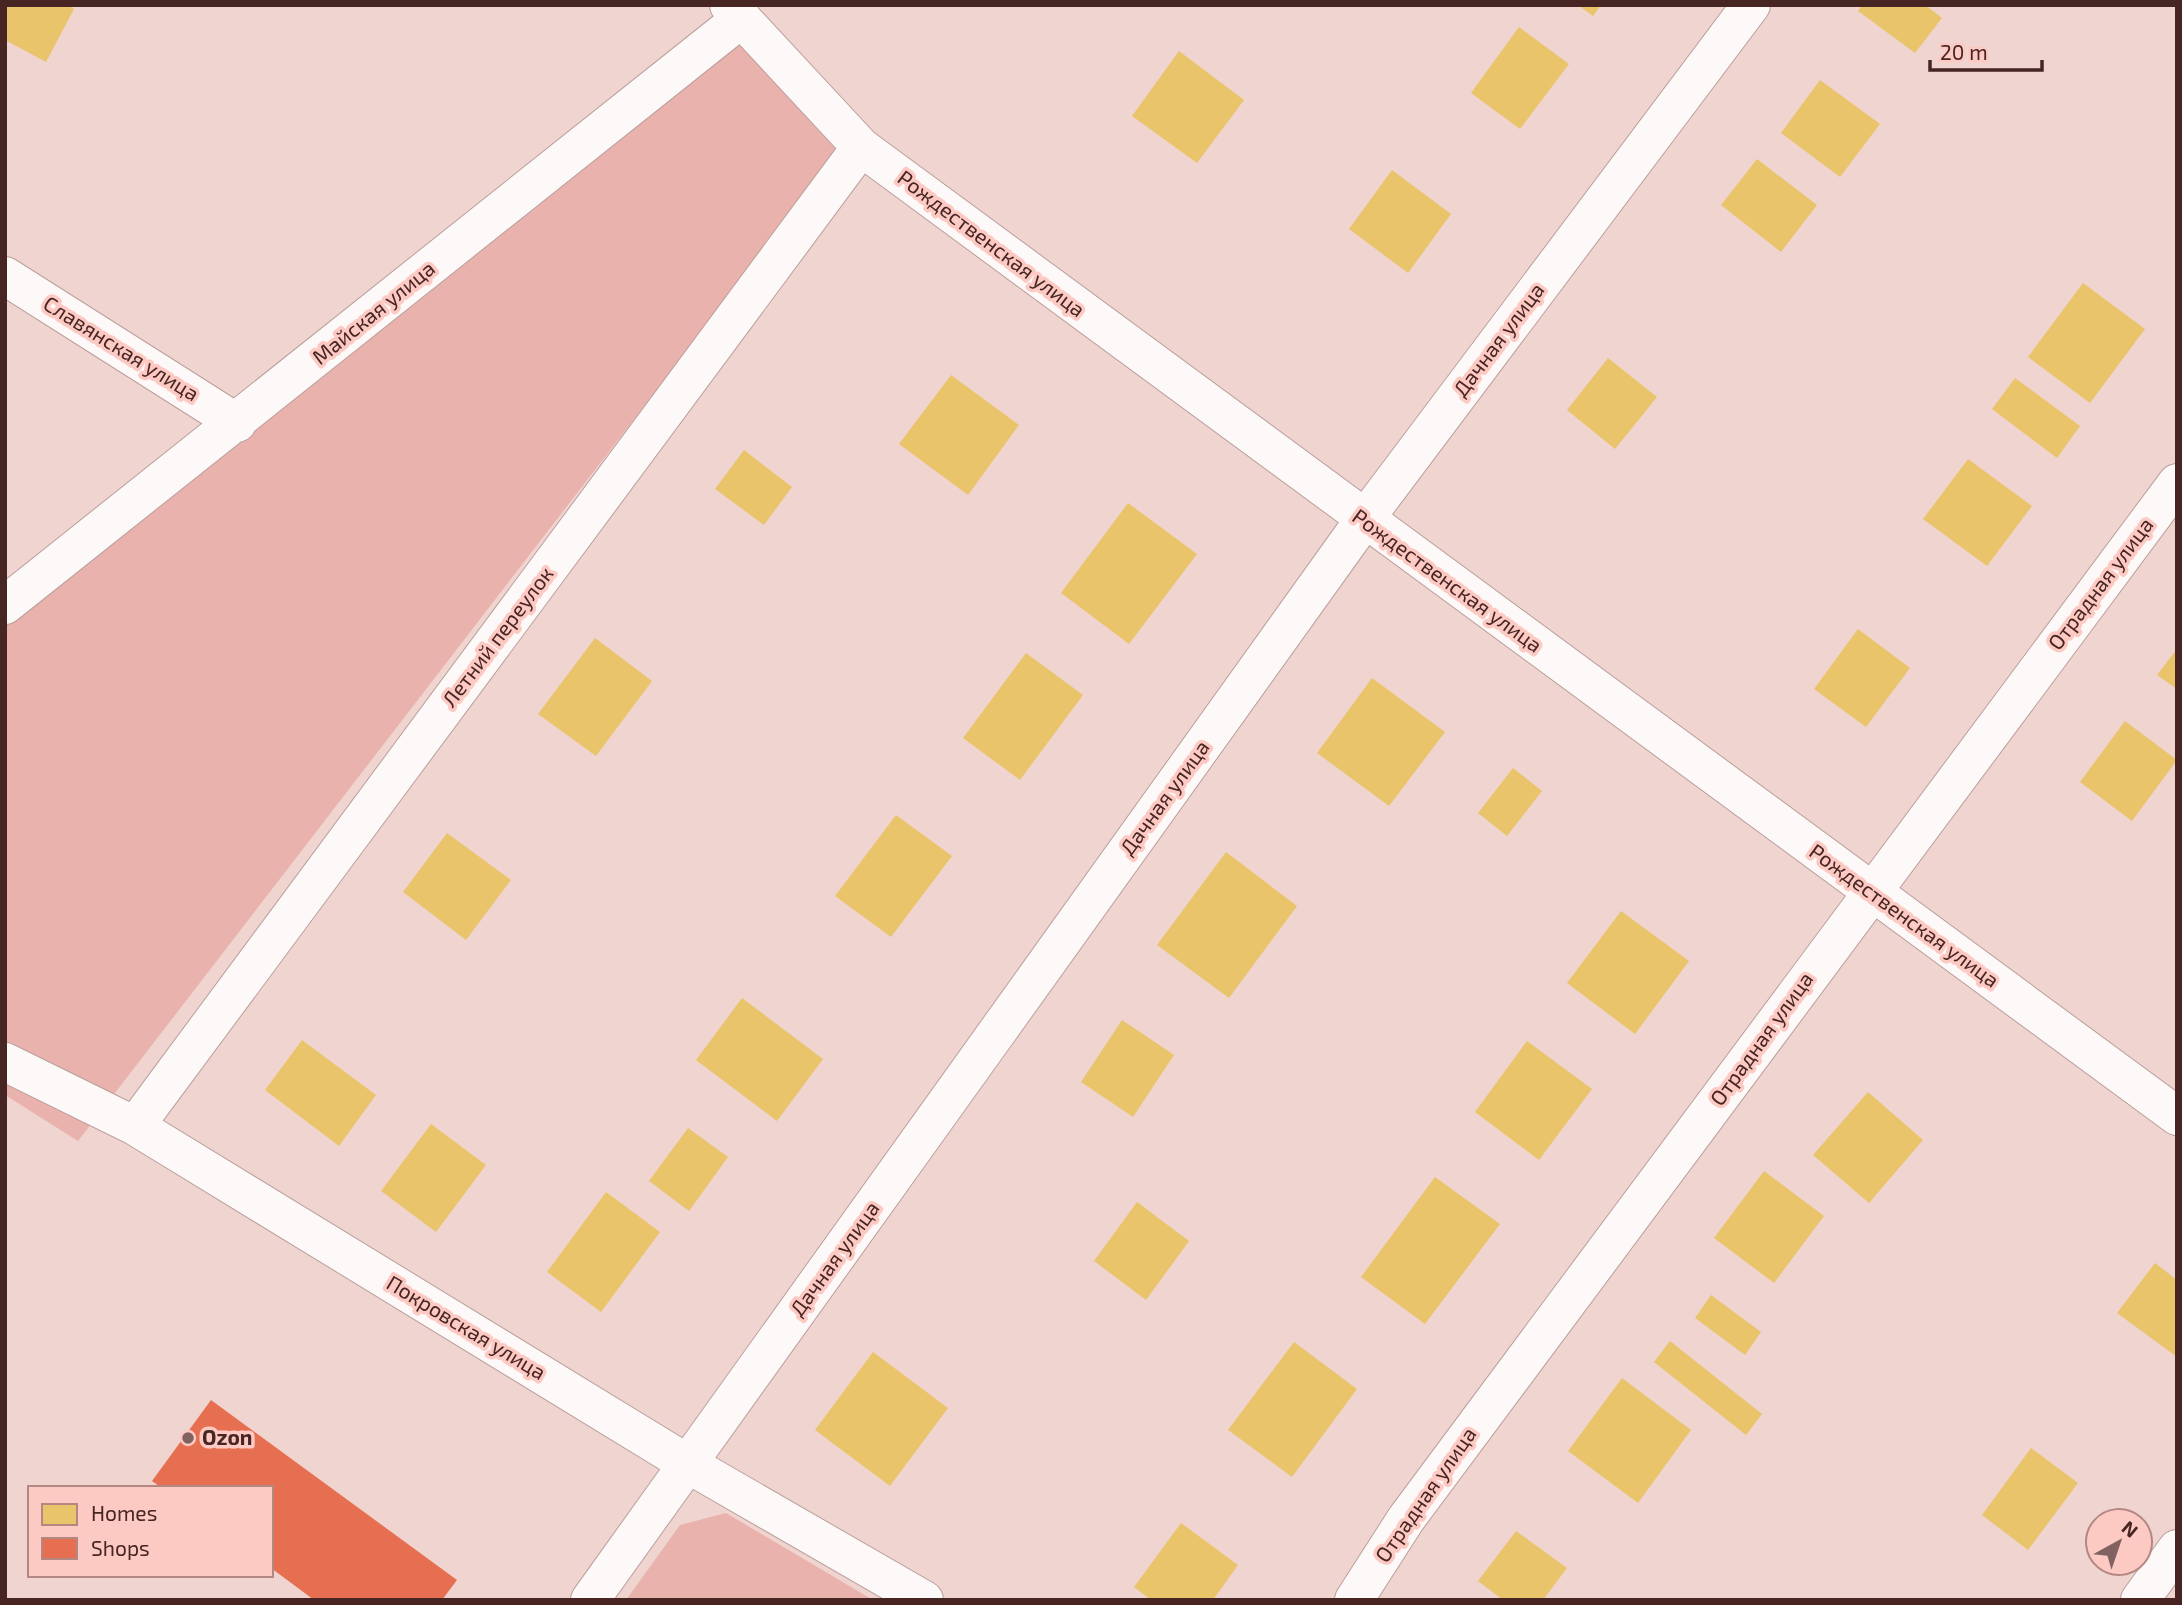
<svg xmlns="http://www.w3.org/2000/svg" width="2182" height="1605" font-family="'Exo 2',sans-serif">
<rect width="100%" height="100%" fill="#f0d4d0"/>
<path fill="#eab2ad" d="M 741,38 L 843,148 L 78,1141 L 5,1095 L 5,621 Z
M 726,1513 L 873,1600 L 626,1600 L 680,1525 Z"/>
<path fill="#e9c46a" d="M 5,5 L 67,5 L 74,9 L 46,62 L 5,40 Z
M 1578,5 L 1601,5 L 1593,16 Z
M 1862,5 L 1925,5 L 1942,18 L 1915,53 L 1858,11 Z
M 1519,27 L 1569,64 L 1520,129 L 1471,93 Z
M 1179,51 L 1244,100 L 1197,163 L 1132,116 Z
M 1820,80 L 1880,124 L 1840,177 L 1781,133 Z
M 1757,159 L 1817,205 L 1781,252 L 1721,205 Z
M 1392,170 L 1451,214 L 1408,273 L 1349,229 Z
M 2083,283 L 2145,329 L 2090,403 L 2028,357 Z
M 1608,358 L 1657,397 L 1615,449 L 1567,410 Z
M 951,375 L 1019,425 L 968,495 L 899,444 Z
M 2015,378 L 2080,426 L 2057,458 L 1992,409 Z
M 744,450 L 792,487 L 764,525 L 715,489 Z
M 1968,459 L 2032,506 L 1987,566 L 1923,519 Z
M 1128,503 L 1197,554 L 1129,644 L 1061,593 Z
M 1858,629 L 1910,668 L 1866,727 L 1814,689 Z
M 595,638 L 652,681 L 596,756 L 538,714 Z
M 2177,649 L 2177,689 L 2157,675 Z
M 1026,653 L 1083,695 L 1020,780 L 963,738 Z
M 1372,678 L 1445,732 L 1389,806 L 1317,753 Z
M 2125,721 L 2177,760 L 2132,821 L 2080,782 Z
M 1513,768 L 1542,791 L 1507,836 L 1478,813 Z
M 896,815 L 952,856 L 891,937 L 835,896 Z
M 447,833 L 511,880 L 466,940 L 403,892 Z
M 1226,852 L 1297,906 L 1229,998 L 1157,945 Z
M 1621,911 L 1689,961 L 1635,1034 L 1567,983 Z
M 742,998 L 823,1059 L 777,1121 L 696,1060 Z
M 1122,1020 L 1174,1055 L 1133,1117 L 1081,1082 Z
M 302,1040 L 376,1095 L 339,1146 L 265,1090 Z
M 1527,1041 L 1592,1089 L 1539,1160 L 1475,1112 Z
M 1868,1092 L 1923,1140 L 1869,1203 L 1813,1155 Z
M 431,1124 L 486,1165 L 436,1232 L 381,1191 Z
M 688,1128 L 728,1157 L 689,1211 L 649,1181 Z
M 1764,1171 L 1824,1216 L 1774,1283 L 1714,1238 Z
M 1435,1177 L 1500,1224 L 1425,1324 L 1361,1277 Z
M 606,1192 L 660,1232 L 601,1312 L 547,1272 Z
M 1137,1202 L 1189,1241 L 1146,1300 L 1094,1261 Z
M 2155,1263 L 2177,1280 L 2177,1357 L 2117,1313 Z
M 1711,1295 L 1761,1332 L 1745,1355 L 1695,1318 Z
M 1670,1341 L 1762,1414 L 1746,1435 L 1654,1362 Z
M 1294,1342 L 1357,1389 L 1292,1477 L 1228,1430 Z
M 873,1352 L 948,1408 L 890,1486 L 815,1430 Z
M 1622,1378 L 1691,1430 L 1638,1503 L 1568,1451 Z
M 2031,1448 L 2078,1483 L 2028,1550 L 1982,1515 Z
M 1181,1523 L 1238,1565 L 1213,1600 L 1151,1600 L 1134,1587 Z
M 1516,1531 L 1567,1568 L 1543,1600 L 1503,1600 L 1478,1581 Z"/>
<path fill="#e76f51" d="M 211,1400 L 457,1580 L 442,1600 L 314,1600 L 271,1568 L 271,1488 L 162,1488 L 152,1481 Z"/>
<g fill="none" stroke-linecap="round" stroke-linejoin="round">
<g stroke="#ba9f9c" stroke-width="40">
<path id="minor" d="M 729,5 L 861,147 L 2177,1116
M 5,276 L 237,423
M 5,605 L 742,18
M 5,1062 L 135,1126 L 688,1464 L 924,1600
M 135,1126 L 861,147
M 590,1600 L 1364,520 L 1751,5
M 1354,1600 L 1406,1519 L 2177,483
M 2140,1600 L 2177,1549"/>
</g>
<use href="#minor" stroke="#fdf9f8" stroke-width="38"/>
</g>
<circle fill="#826260" stroke="#fdc9c3" stroke-width="2.5" cx="188" cy="1438" r="7"/>
<g text-anchor="middle" stroke-width="7" stroke-linejoin="round" paint-order="stroke">
<g font-size="21" fill="#462523" stroke="#fdc9c3">
<text transform="translate(991 244) rotate(37)" y="7">Рождественская улица</text>
<text transform="translate(374 313) rotate(-39)" y="7">Майская улица</text>
<text transform="translate(1499 340) rotate(-53)" y="7">Дачная улица</text>
<text transform="translate(121 349) rotate(32)" y="7">Славянская улица</text>
<text transform="translate(1447 581) rotate(36)" y="7">Рождественская улица</text>
<text transform="translate(2101 584) rotate(-53)" y="7">Отрадная улица</text>
<text transform="translate(498 637) rotate(-53)" y="7">Летний переулок</text>
<text transform="translate(1165 798) rotate(-54)" y="7">Дачная улица</text>
<text transform="translate(1904 916) rotate(36)" y="7">Рождественская улица</text>
<text transform="translate(1762 1039) rotate(-54)" y="7">Отрадная улица</text>
<text transform="translate(835 1259) rotate(-54)" y="7">Дачная улица</text>
<text transform="translate(466 1328) rotate(31)" y="7">Покровская улица</text>
<text transform="translate(1426 1495) rotate(-55)" y="7">Отрадная улица</text>
</g>
<g font-size="21" font-weight="bold" fill="#462523" stroke="#fdc9c3" text-anchor="start">
<text x="202" y="1445">Ozon</text>
</g>
</g>
<rect width="2182" height="1605" fill="none" stroke="#462523" stroke-width="14"/>
<rect x="28" y="1486" width="245" height="91" fill="#fdc9c3" stroke="#b48783" stroke-width="2"/>
<rect x="42" y="1504" width="35" height="21" fill="#e9c46a" stroke="#b48783" stroke-width="2"/>
<text x="91" y="1521" font-size="21" fill="#462523">Homes</text>
<rect x="42" y="1538" width="35" height="21" fill="#e76f51" stroke="#b48783" stroke-width="2"/>
<text x="91" y="1556" font-size="21" fill="#462523">Shops</text>
<g transform="translate(2119 1542) rotate(40)"><circle r="33" fill="#fdc9c3" stroke="#b48783" stroke-width="2"/>
<path d="M0-5L12 26L0 18L-12 26Z" fill="#826260"/>
<text y="-10" font-size="19" font-weight="bold" text-anchor="middle" fill="#462523">N</text>
</g>
<path d="M1930 60v10h112v-10" fill="none" stroke="#462523" stroke-width="3.5"/>
<text x="1940" y="60" font-size="21" fill="#462523" stroke="#fdc9c3" stroke-width="5" paint-order="stroke">20 m</text>
</svg>
